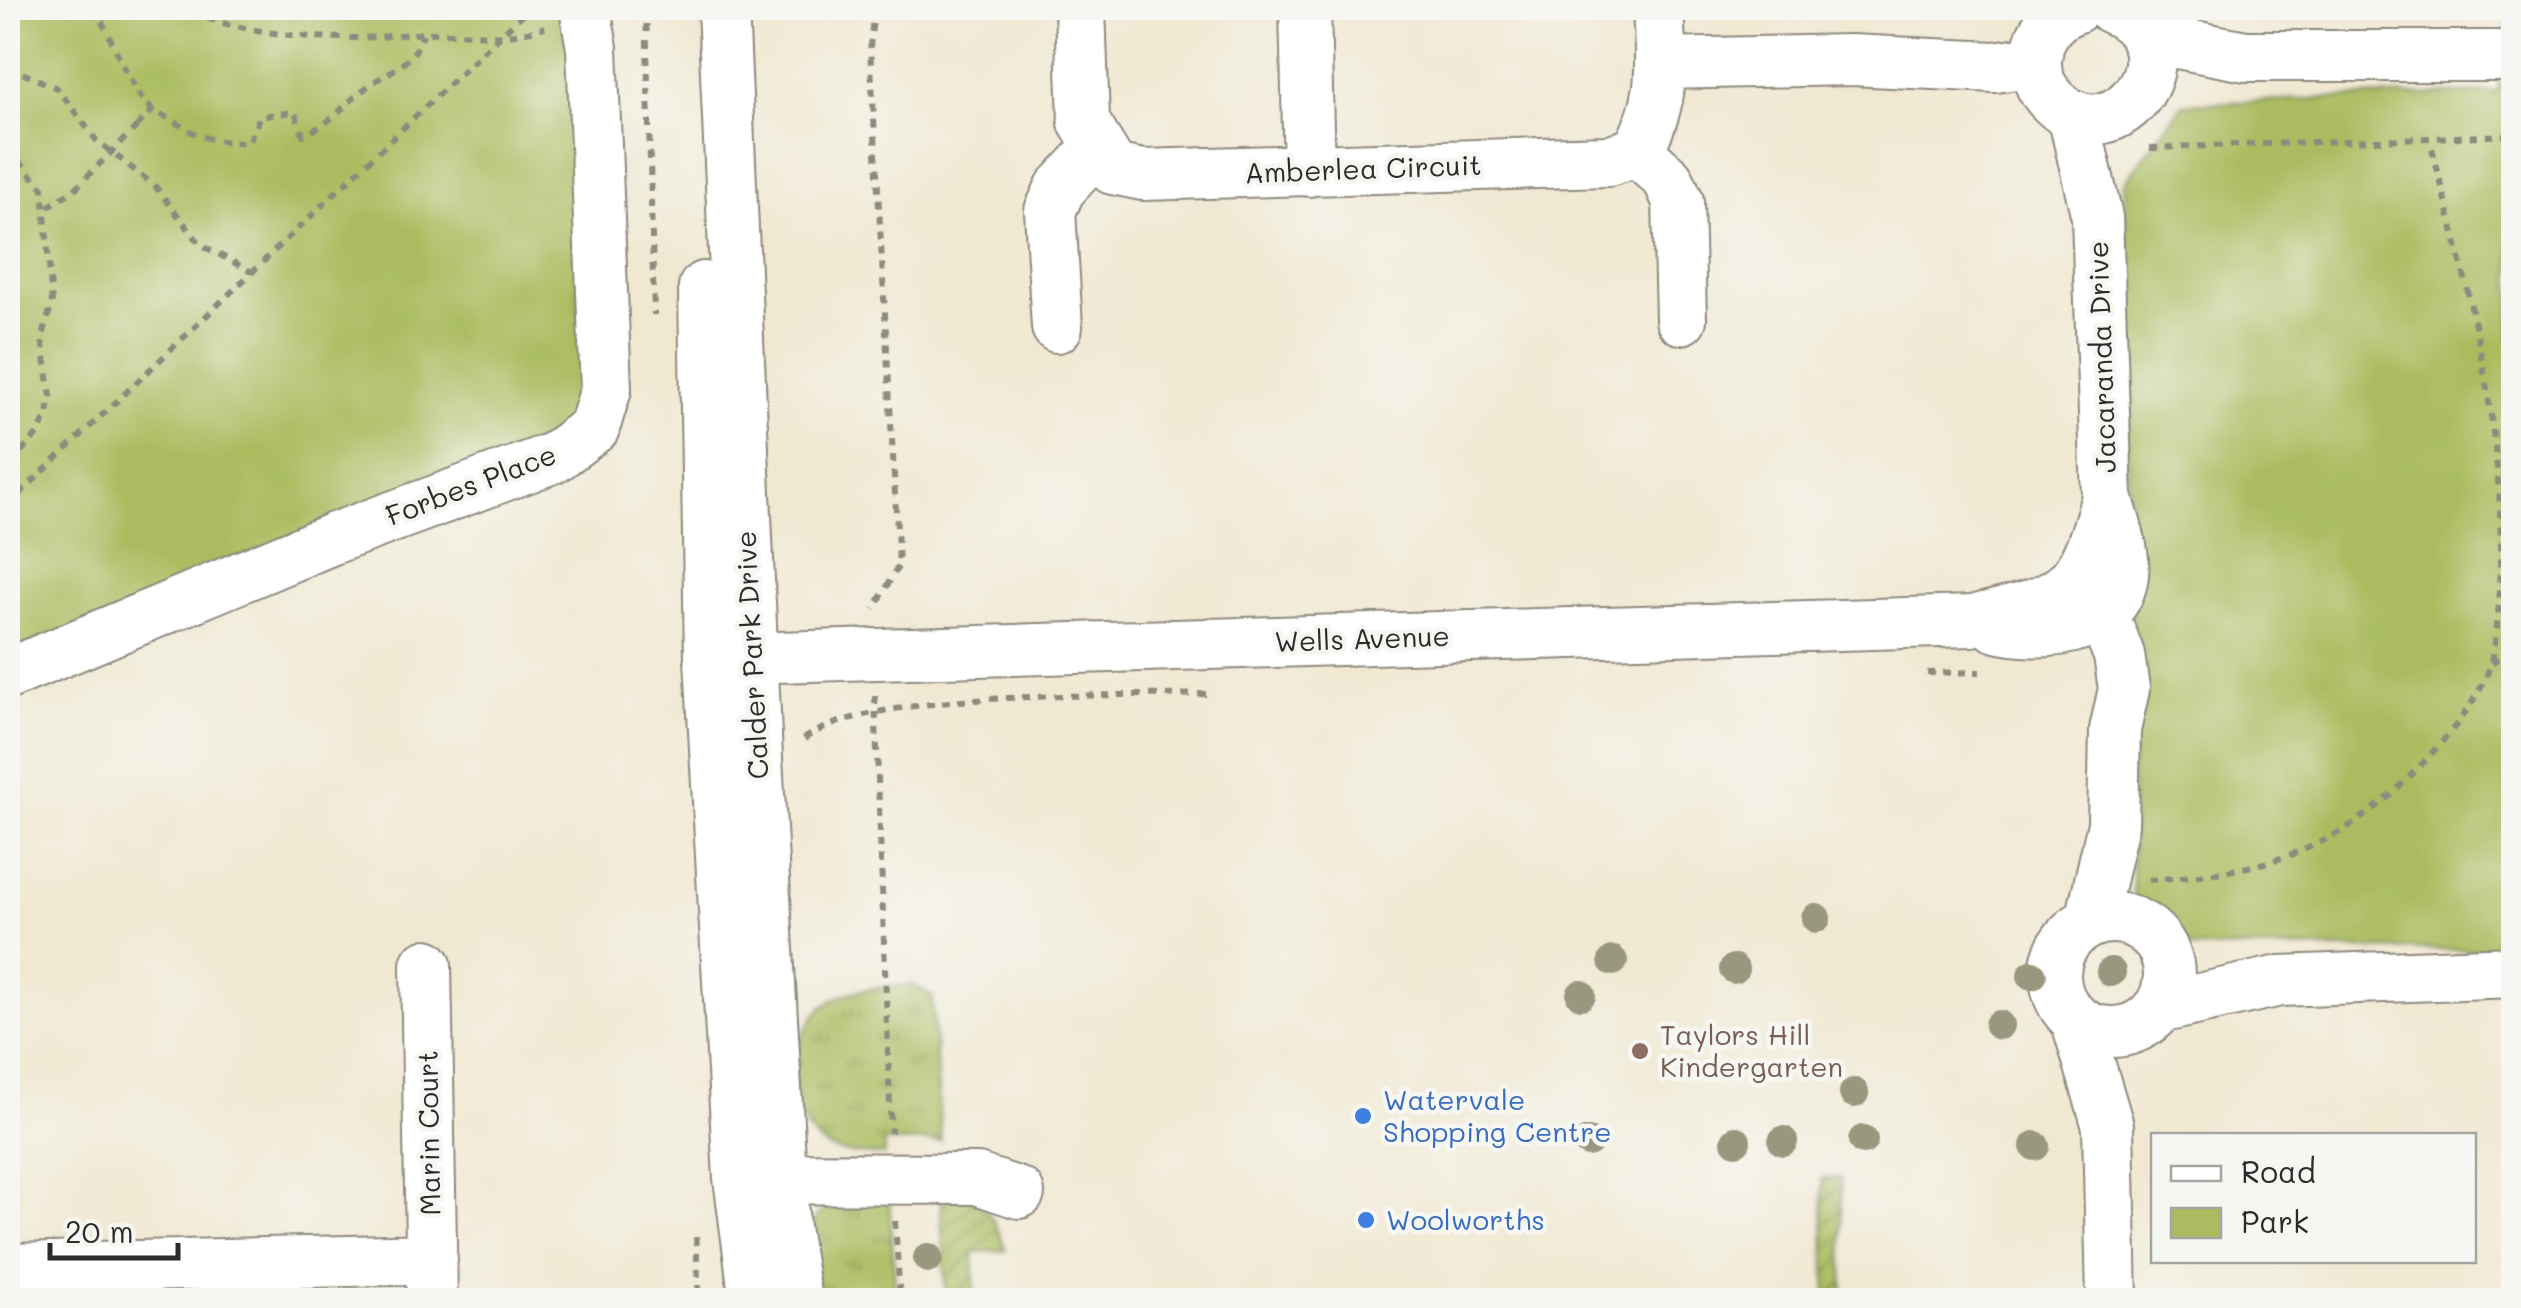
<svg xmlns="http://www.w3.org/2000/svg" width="2521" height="1308" font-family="Mali,sans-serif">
<defs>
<pattern id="grass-tufts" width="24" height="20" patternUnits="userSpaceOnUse" patternTransform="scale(2.5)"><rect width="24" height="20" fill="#aabc5f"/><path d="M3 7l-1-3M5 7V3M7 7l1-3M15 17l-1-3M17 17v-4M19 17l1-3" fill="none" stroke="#8b994f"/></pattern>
<pattern id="garden-furrows" width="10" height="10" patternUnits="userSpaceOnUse" patternTransform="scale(2.5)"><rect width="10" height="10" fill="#aabc5f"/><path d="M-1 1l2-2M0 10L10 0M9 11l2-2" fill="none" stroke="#8b994f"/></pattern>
</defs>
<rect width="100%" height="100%" fill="#f6f6f2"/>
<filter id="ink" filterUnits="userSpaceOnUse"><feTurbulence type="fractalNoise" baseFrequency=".01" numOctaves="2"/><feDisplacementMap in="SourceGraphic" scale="20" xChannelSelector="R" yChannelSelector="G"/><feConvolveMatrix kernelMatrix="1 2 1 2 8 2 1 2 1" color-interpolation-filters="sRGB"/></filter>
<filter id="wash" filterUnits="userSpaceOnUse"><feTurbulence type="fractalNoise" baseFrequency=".0048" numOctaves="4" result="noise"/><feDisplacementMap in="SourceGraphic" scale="40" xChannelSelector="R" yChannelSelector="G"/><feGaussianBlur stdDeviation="2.25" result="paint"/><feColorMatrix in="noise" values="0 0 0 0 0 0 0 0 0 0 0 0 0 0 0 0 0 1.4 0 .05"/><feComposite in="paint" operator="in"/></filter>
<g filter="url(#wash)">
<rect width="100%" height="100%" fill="#f0e8d1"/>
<path fill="url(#grass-tufts)" stroke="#6a7445" stroke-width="2.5" d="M 913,985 L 932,996 L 941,1141 L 883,1142 L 885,1155 C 865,1154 841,1156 824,1145 C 784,1119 787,1046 818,1012 C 842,987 882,987 913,985 Z
M 889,1197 L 896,1300 L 812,1300 C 807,1220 798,1202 889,1197 Z"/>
<path fill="#aabc5f" stroke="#6a7445" stroke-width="2.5" d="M 8,8 L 556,8 L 561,12 L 572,58 L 582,394 L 563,432 L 8,665 Z
M 2511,8 L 2513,950 L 2192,948 L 2133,896 L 2125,182 L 2183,104 L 2498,92 Z"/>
<path fill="url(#garden-furrows)" stroke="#6a7445" stroke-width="2.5" d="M 1840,1178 L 1844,1300 L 1827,1300 L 1822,1179 Z
M 940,1195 C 987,1199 989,1208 1006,1250 L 973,1252 L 975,1300 L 946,1300 Z"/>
</g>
<g filter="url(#ink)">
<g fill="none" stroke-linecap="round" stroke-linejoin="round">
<g stroke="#8e8a7e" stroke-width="54">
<path id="minor" d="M 723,8 L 757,758 L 784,1228 L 796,1300
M 1080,8 L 1084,122 L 1113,169 L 1143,175 L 1608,161 L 1637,152 C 1666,98 1661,67 1658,8
M 1305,8 L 1309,171
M 2075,8 C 2055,15 2040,31 2037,53 C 2033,72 2040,89 2054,102 C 2116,164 2201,44 2111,8
M 2145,37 L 2246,56 L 2514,56
M 1661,64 L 1851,60 L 1995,67 L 2035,61
M 1637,152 L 1668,179 L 1678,201 L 1681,319
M 704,287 L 710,659 L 739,1178 L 755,1300
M 1057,327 L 1050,211 L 1060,189 L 1097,149
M 2078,589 L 2102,613 L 2119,655 L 2124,689 L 2115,730 L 2113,824 L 2091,921
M 1997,627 C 2038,637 2111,634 2122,581 C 2128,556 2114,522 2107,497 L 2097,217 L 2073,115
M 710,659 L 1972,621 C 2069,598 2080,595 2107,497
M 8,674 L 332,539 L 555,457 L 594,428 L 606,389 L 592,48 L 585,8
M2055 975a57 57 0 1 1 114 0a57 57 0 1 1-114 0Z
M 426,965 L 432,1300
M 2159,1008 L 2280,981 L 2514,972
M 2077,1022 L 2108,1126 L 2112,1300
M 749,1178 L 977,1179 L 1019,1193
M 8,1269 L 432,1259"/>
</g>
<path stroke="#8e8a7e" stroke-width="6" stroke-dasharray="8 8" stroke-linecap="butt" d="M 93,8 C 113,35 130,93 153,110 C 159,115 168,117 174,121 C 200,139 218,143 249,142 L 260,116 L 295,112 L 303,135 C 334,122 342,106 367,87 C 390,69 413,66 423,34
M 177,8 C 236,31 297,39 360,38 C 389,37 417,32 446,33 C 489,33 500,41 545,27
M 646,8 L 654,315
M 874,8 L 870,47 L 899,565 L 874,609
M 8,15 L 33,8
M 8,67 L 57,88 L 96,140 L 155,186 L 201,245 L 252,272
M 137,126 L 153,110
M 2150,148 L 2514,135
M 8,149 L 43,188 L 52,303 L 42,339 L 51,396 L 48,414 L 36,436 L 8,465
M 48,207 L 75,189
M 8,505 L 529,8
M 2492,663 L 2514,646
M 1927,673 L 1980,672
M 875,696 L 891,1133
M 804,739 C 876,688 1115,697 1210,694
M 2148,880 C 2261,872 2339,853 2419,767 C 2448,736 2478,703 2492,661 C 2521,490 2474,306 2430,141
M 895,1221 L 900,1300
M 696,1237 L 699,1300"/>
<use href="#minor" stroke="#fff" stroke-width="50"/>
<path stroke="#8e8a7e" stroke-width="6" stroke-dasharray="8 8" stroke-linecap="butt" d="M 75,189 L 137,126"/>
</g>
<g fill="#99987e">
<circle cx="1816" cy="918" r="15"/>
<circle cx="1613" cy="961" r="15"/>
<circle cx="1734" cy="969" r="15"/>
<circle cx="2111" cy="972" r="15"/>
<circle cx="2032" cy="975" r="15"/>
<circle cx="1581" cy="995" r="15"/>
<circle cx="1999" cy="1025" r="15"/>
<circle cx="1854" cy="1093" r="15"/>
<circle cx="1863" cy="1140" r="15"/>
<circle cx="1736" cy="1141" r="15"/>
<circle cx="1783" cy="1141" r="15"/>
<circle cx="1588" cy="1142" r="15"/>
<circle cx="2035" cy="1146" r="15"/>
<circle cx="928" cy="1258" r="15"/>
</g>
</g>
<circle fill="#8d6e63" stroke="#f6f6f2" stroke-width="4" cx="1640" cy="1051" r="10"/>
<g fill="#3f7fe0" stroke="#f6f6f2" stroke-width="4">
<circle cx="1363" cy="1116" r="10"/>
<circle cx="1366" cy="1220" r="10"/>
</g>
<g text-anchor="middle" stroke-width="9" stroke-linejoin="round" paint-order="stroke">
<g font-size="28" fill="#2b2b2b" stroke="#f6f6f2">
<text transform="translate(1363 169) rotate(-2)" y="10">Amberlea Circuit</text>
<text transform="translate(2102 357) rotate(-92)" y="10">Jacaranda Drive</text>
<text transform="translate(471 485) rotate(-21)" y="10">Forbes Place</text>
<text transform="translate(1362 639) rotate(-2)" y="10">Wells Avenue</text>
<text transform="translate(752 655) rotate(-93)" y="10">Calder Park Drive</text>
<text transform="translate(429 1133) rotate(-91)" y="10">Marin Court</text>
</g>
<g font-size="28" fill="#785e54" stroke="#f6f6f2" text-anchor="start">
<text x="1660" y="1045">Taylors Hill<tspan x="1660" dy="32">Kindergarten</tspan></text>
</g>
<g font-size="28" fill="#366cbe" stroke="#f6f6f2" text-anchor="start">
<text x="1383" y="1110">Watervale<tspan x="1383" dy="32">Shopping Centre</tspan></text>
<text x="1386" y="1230">Woolworths</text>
</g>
</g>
<rect width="2521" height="1308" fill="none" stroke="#f6f6f2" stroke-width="40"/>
<rect x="2151" y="1133" width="325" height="130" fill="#f6f6f2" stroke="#a5a5a2" stroke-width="2.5"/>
<rect x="2171" y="1166" width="50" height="15" fill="#ffffff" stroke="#a5a5a2" stroke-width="2.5"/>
<text x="2241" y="1183" font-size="30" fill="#2b2b2b">Road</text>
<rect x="2171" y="1208" width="50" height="30" fill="#aabc5f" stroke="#a5a5a2" stroke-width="2.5"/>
<text x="2241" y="1233" font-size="30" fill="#2b2b2b">Park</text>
<path d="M50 1243v15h128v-15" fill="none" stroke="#2b2b2b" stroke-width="5"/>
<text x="65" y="1243" font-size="30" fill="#2b2b2b" stroke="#f6f6f2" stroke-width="8" paint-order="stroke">20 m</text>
</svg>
